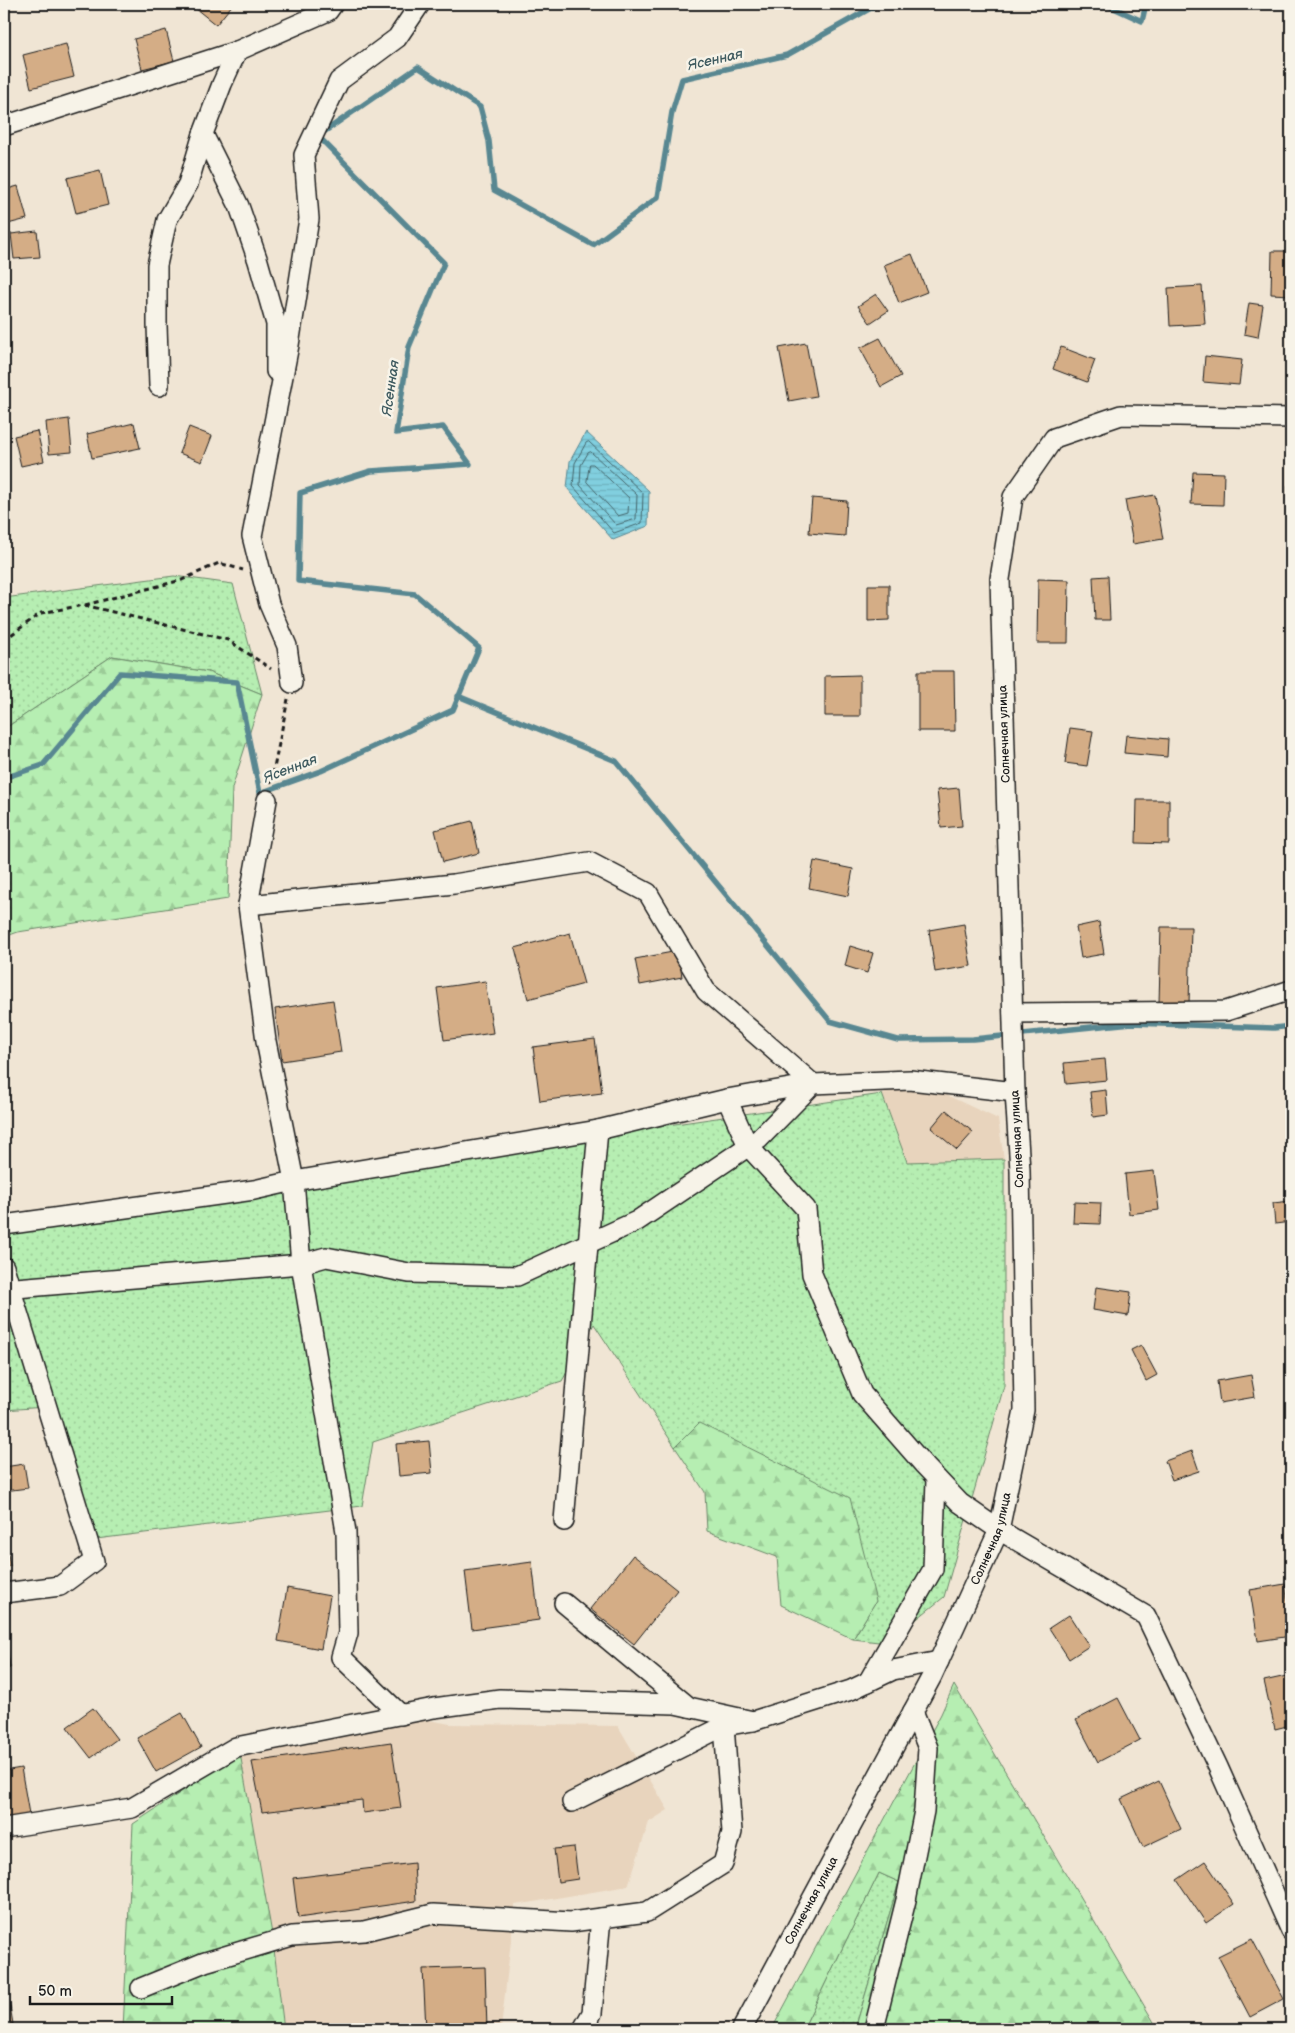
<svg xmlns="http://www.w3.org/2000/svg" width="1295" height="2033" font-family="'Balsamiq Sans',sans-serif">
<defs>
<pattern id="grass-dots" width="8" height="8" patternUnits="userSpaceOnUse" patternTransform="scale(1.25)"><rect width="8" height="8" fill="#b6eeb2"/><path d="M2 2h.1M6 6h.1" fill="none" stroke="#9ccc98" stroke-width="1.8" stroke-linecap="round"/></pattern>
<pattern id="forest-firs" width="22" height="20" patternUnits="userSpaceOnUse" patternTransform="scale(1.25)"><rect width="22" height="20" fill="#b6eeb2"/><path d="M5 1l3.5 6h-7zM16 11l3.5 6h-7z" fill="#9ccc98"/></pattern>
<pattern id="water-rules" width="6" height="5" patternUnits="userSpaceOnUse" patternTransform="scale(1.25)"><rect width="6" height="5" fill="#81cfdf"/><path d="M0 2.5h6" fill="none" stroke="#6fb1bf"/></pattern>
</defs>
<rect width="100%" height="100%" fill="#f0e5d4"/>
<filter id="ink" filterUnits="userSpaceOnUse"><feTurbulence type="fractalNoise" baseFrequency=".02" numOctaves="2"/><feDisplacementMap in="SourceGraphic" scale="10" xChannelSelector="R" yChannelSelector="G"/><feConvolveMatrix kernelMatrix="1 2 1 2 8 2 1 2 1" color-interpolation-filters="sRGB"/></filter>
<g filter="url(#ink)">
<path fill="#e8d4bd" d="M 916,1081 L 998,1119 L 1004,1159 L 907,1162 L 882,1094 Z
M 401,1715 L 450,1724 L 618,1726 L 668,1810 L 649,1822 L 628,1886 L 515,1905 L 501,2029 L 284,2029 L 272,1934 L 240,1753 Z"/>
<path fill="url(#grass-dots)" stroke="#698567" d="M 174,576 L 233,584 L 262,694 L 208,672 L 112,656 L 4,729 L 4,598 Z
M 882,1094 L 907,1162 L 1004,1159 L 1004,1386 L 944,1597 L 887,1643 L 853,1639 L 876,1601 L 699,1423 L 675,1447 L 594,1324 L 562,1381 L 373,1442 L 362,1506 L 80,1541 L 45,1407 L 4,1410 L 4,1229 L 620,1132 Z
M 879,1873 L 899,1882 L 855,2029 L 803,2029 Z"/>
<path fill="url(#forest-firs)" stroke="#698567" d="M 112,656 L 208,672 L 262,694 L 232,788 L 228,899 L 18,932 L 4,937 L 4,729 Z
M 699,1423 L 850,1498 L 876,1601 L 853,1639 L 781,1605 L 777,1557 L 707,1531 L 705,1492 L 675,1447 Z
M 954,1685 L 1158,2029 L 855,2029 L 899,1882 L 879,1873 L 803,2029 L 772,2029 L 941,1714 Z
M 240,1753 L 272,1934 L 284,2029 L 123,2029 L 133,1824 Z"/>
<path fill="url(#water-rules)" stroke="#598791" d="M 586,432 L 649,491 L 648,526 L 613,540 L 567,488 L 570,461 Z"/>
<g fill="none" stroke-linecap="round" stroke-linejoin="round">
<path stroke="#44646a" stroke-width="1" d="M 589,442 L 643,493 L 642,523 L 614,533 L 573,486 L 575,463 L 586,443 Z
M 591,452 L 637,495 L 636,519 L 616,525 L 580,485 L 581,465 L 588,453 Z
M 590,464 L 593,464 L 629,498 L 628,513 L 618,516 L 587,482 Z"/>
<path stroke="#598791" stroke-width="5.5" d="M 1105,4 L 1142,21 L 1146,4
M 458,696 L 616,761 L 830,1021 L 898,1040 L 973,1039 L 1132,1023 L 1274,1028 L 1291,1026
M 4,778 L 43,765 L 120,673 L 237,682 L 260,793 L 321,771 L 453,710 L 479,648 L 415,594 L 298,581 L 300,493 L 371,471 L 470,464 L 443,427 L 396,433 L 409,347 L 444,263 L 318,136 L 418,67 L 480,107 L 489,141 L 494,190 L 593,245 L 658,197 L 672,112 L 682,79 L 787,55 L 878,4"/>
</g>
<path fill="#d4ad86" stroke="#1c1c1c" d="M 190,4 L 233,4 L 216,25 Z
M 166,30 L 174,61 L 142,69 L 134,39 Z
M 66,44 L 74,77 L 31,88 L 23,55 Z
M 100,170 L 108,205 L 76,213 L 67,178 Z
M 18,186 L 27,219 L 4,225 L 4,190 Z
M 37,231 L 40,257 L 14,259 L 11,234 Z
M 1272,251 L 1291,251 L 1291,295 L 1271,294 Z
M 912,254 L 927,292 L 899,303 L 884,265 Z
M 1202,286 L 1205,324 L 1170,326 L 1168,288 Z
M 876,294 L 888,311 L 870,323 L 858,306 Z
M 1249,303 L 1263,305 L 1258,337 L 1244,334 Z
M 880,338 L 901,376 L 881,387 L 860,348 Z
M 806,343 L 816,396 L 789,401 L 779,348 Z
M 1061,347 L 1095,360 L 1087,382 L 1053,369 Z
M 1205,356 L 1242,360 L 1239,385 L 1203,382 Z
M 69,419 L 72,452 L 49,454 L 46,422 Z
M 134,423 L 140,448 L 92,458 L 87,434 Z
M 189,427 L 212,436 L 202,462 L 179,453 Z
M 37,431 L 44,461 L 21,466 L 14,436 Z
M 1193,472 L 1224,473 L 1223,505 L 1191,504 Z
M 1288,485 L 1291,485 L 1291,511 L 1288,511 Z
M 1155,495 L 1163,539 L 1133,544 L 1125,500 Z
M 812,498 L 847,501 L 845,536 L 809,533 Z
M 1108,576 L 1110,620 L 1095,620 L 1093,577 Z
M 1038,579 L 1069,580 L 1068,643 L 1037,643 Z
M 868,585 L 889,585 L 889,620 L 868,621 Z
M 918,671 L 954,671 L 955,731 L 918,731 Z
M 860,675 L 860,716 L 825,716 L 825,676 Z
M 1070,728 L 1093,731 L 1087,766 L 1065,763 Z
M 1126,735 L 1168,739 L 1167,757 L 1124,753 Z
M 959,788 L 962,826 L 941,828 L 937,790 Z
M 1137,800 L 1169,800 L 1169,844 L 1136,843 Z
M 472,821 L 479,853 L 443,862 L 435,830 Z
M 814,861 L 853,869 L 848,896 L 809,888 Z
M 1099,922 L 1104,954 L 1081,958 L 1076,927 Z
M 964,924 L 971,966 L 935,972 L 929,930 Z
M 1161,927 L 1191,927 L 1189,1004 L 1159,1003 Z
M 570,933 L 584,984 L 528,999 L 515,948 Z
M 850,946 L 873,953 L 867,973 L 845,966 Z
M 678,951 L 682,977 L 640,985 L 635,959 Z
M 485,981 L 493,1033 L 444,1040 L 437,988 Z
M 333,1000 L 341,1052 L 282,1061 L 275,1009 Z
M 595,1039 L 602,1093 L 540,1101 L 533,1047 Z
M 1105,1059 L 1107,1080 L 1066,1084 L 1064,1063 Z
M 1106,1090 L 1108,1115 L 1093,1117 L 1090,1092 Z
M 946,1110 L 973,1132 L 957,1150 L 931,1128 Z
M 1154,1171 L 1159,1210 L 1129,1214 L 1125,1174 Z
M 1291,1201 L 1291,1222 L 1275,1224 L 1273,1203 Z
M 1074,1202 L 1101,1203 L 1100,1224 L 1073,1223 Z
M 1096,1287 L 1131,1292 L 1128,1316 L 1093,1310 Z
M 1141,1345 L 1157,1375 L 1146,1381 L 1131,1350 Z
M 1251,1375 L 1255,1397 L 1220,1403 L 1217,1381 Z
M 429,1441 L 432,1473 L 399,1476 L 396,1444 Z
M 1192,1451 L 1199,1471 L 1172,1480 L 1165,1461 Z
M 24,1464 L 28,1488 L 4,1491 L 4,1467 Z
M 4,1530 L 10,1566 L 4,1567 Z
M 633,1555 L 677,1590 L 634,1644 L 590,1609 Z
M 532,1562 L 539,1620 L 472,1629 L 465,1571 Z
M 1285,1584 L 1291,1622 L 1291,1636 L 1258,1641 L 1250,1590 Z
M 287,1588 L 330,1596 L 321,1649 L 278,1641 Z
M 1069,1615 L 1089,1646 L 1069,1659 L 1049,1628 Z
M 5,1628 L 10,1668 L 4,1669 L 4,1629 Z
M 1291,1675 L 1291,1725 L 1275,1729 L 1264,1681 Z
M 1118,1698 L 1140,1740 L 1098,1762 L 1076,1720 Z
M 93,1708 L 117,1739 L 91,1758 L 67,1727 Z
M 182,1713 L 201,1747 L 156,1772 L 137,1738 Z
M 391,1742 L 401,1808 L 363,1813 L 362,1800 L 262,1812 L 252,1762 Z
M 21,1768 L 30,1820 L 4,1825 L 4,1771 Z
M 1159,1781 L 1181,1829 L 1143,1847 L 1121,1799 Z
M 574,1847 L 578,1879 L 558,1882 L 554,1849 Z
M 1205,1861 L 1234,1904 L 1206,1923 L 1177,1880 Z
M 414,1863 L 416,1901 L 298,1918 L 293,1878 Z
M 4,1918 L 10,1957 L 4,1958 Z
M 1252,1939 L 1284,1999 L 1250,2017 L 1218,1956 Z
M 485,1967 L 487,2029 L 426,2029 L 423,1969 Z
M 9,2000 L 13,2024 L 4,2025 L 4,2001 Z"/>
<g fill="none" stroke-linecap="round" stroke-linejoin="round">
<g stroke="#1c1c1c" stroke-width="22">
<g id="minor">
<path d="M 237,51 L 222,84 L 203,134 L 239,206 L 258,261 L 276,324 L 276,371"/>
<path d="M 4,126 L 237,51 L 328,11 L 333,4"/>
<path d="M 159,386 L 157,325 L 157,265 L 167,220 L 188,184 L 203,134"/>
<path d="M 292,683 L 287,646 L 269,604 L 252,536 L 289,345 L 309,219 L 304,155 L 339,81 L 397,38 L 420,4"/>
<path d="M 267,800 L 248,905 L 266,1041 L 294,1181 L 301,1264 L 346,1532 L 348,1633 L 341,1657 L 401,1715"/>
<path d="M 1013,1013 L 1226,1011 L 1291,990"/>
<path d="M 727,1099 L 748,1146 L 806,1209 L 812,1274 L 862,1394 L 924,1465 L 960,1503 L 999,1530 L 1146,1616 L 1218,1767 L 1291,1931"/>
<path d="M 4,1225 L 254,1190 L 294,1181 L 598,1130 L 727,1099 L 813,1084 L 706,991 L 648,893 L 589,862 L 454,884 L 248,905"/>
<path d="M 4,1267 L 94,1561 L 60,1586 L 4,1593"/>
<path d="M 4,1289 L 301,1264 L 326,1257 L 409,1273 L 517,1276 L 637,1221 L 759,1139 L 813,1084 L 910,1080 L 1015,1092"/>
<path d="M 564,1521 L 598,1130"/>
<path d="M 564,1603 L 689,1707"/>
<path d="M 868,1682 L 933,1569 L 936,1479"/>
<path d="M 572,1802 L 724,1726 L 753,1721 L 851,1690 L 893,1670 L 939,1661"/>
<path d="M 4,1828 L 132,1808 L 236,1747 L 434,1708 L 500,1699 L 675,1704 L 753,1721"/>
<path d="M 141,1988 L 205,1962 L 292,1936 L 364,1931 L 433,1914 L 571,1922 L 647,1912 L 723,1864 L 732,1832 L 724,1726"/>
<path d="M 583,2029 L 592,2013 L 601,1918"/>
<path id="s1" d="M 742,2029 L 932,1676 L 999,1530 L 1024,1410 L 1020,1170 L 1015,1092 L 1000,579 L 1013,497 L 1054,438 L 1121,415 L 1291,418"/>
<path d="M 874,2029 L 906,1900 L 924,1811 L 928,1748 L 913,1711"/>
</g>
</g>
<path stroke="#1c1c1c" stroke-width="3" stroke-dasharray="5 4" stroke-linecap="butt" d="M 85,605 L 182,580 L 219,563 L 243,570
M 4,640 L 41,613 L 84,605 L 228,640 L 271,669
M 271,783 L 288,699"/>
<use href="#minor" stroke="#f7f3e8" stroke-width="19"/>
</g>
</g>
<g text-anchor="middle" stroke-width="5" stroke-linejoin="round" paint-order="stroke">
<g font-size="12" fill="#1c1c1c" stroke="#f7f3e8">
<text transform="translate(1004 734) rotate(-92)" y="4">Солнечная улица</text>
<text transform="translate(1017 1139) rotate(-93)" y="4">Солнечная улица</text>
<text dy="4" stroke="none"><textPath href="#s1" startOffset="551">Солнечная улица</textPath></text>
<text dy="4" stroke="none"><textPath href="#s1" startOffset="146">Солнечная улица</textPath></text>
</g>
<g font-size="14" font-style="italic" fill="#3f5b60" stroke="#f7f3e8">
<text transform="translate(715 59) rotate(-13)" y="5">Ясенная</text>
<text transform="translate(390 388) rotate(-82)" y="5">Ясенная</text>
<text transform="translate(290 768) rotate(-21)" y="5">Ясенная</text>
</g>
</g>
<rect width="1295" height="2033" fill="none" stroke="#f7f3e8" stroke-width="20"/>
<rect x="10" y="10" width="1275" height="2013" fill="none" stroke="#1c1c1c" stroke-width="2" filter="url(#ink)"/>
<path d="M30 1996v8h142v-8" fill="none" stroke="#1c1c1c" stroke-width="2.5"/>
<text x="38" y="1996" font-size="15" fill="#1c1c1c" stroke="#f7f3e8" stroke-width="4" paint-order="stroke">50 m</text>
</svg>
